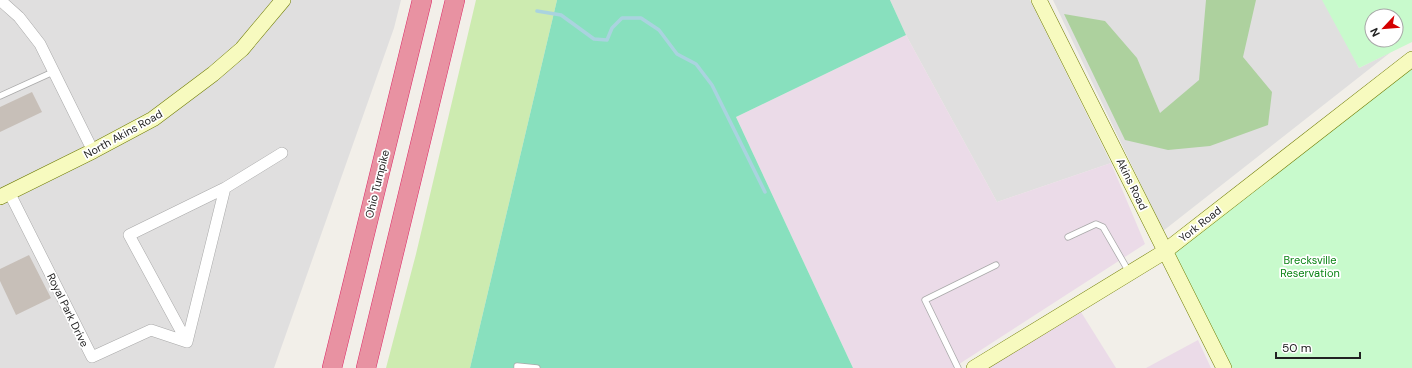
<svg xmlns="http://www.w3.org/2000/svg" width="1412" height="368" font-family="'DM Sans',sans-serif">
<rect width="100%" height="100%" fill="#f2efe9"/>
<path fill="#e0dfdf" d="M 0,0 L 401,0 L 394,28 L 274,368 L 0,368 Z
M 890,0 L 1030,0 L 1111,163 L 997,202 L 906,35 Z
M 1053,0 L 1326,0 L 1359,68 L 1391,52 L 1163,231 Z"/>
<path fill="#ebdbe8" d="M 906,35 L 997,202 L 1111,163 L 1145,244 L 953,368 L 853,368 L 736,117 Z
M 1081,312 L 1116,368 L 988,368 Z
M 1198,340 L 1211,368 L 1146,368 Z"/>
<path fill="#cdebb0" d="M 476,0 L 557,0 L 470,368 L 386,368 L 416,254 Z"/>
<path fill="#add19e" d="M 1206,0 L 1256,0 L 1243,57 L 1272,92 L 1268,125 L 1210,146 L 1168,150 L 1125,140 L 1064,14 L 1105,21 L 1137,58 L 1160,113 L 1199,80 Z"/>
<path fill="#c8facc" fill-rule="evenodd" d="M 1322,0 L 1412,0 L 1412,42 L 1359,68 ZM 1372,16 L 1396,16 L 1396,40 L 1372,40 Z
M 1412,55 L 1412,368 L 1220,368 L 1164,253 Z"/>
<path fill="#88e0be" d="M 557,0 L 890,0 L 906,35 L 736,117 L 853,368 L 470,368 Z"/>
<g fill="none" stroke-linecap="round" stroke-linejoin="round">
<path stroke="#aad3df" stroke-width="3.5" d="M 537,11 L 561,15 L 594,39 L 607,40 L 612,28 L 622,18 L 641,18 L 659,30 L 677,54 L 696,64 L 712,85 L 765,192"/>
</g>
<path fill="#c7bfb8" d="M 32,92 L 42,112 L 0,132 L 0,107 Z
M 29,255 L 51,298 L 16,315 L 0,281 L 0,269 Z"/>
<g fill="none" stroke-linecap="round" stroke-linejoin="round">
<g stroke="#a9a9a9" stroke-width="7">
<path id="lane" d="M 0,96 L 53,72
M 1068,237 L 1096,224 L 1103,227 L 1129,272
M 517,368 L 517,366 L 537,368
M 958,368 L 925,300 L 996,265"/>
</g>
<g stroke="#a9a9a9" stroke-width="12">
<path id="street" d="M 0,0 L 19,17 L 40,44 L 93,151
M 9,192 L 92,357 L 151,330 L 187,342
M 187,342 L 129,235 L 225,188 L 282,153
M 187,342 L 225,188"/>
</g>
<g stroke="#707d05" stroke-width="16">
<path id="secondary" d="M 1039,0 L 1224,368
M 0,197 L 93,151 L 153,119 L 213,74 L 242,49 L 283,0
M 974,368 L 1164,252 L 1412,59"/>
</g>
<g stroke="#dc2a67" stroke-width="20">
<path id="highway" d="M 332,368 L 422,0
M 366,368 L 455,0"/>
</g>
<use href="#lane" stroke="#fff" stroke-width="5.5"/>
<use href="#street" stroke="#fff" stroke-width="11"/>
<use href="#secondary" stroke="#f7fabf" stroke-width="15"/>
<use href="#highway" stroke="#e892a2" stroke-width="19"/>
</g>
<g text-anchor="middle" stroke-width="3.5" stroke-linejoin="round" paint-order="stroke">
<g font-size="11" fill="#222" stroke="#fff">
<text transform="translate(123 134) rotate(-29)" y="4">North Akins Road</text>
<text transform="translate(377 184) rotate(-76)" y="4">Ohio Turnpike</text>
<text transform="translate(1132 184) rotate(64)" y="4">Akins Road</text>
<text transform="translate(1200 224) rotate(-38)" y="4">York Road</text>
<text transform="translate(68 310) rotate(64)" y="4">Royal Park Drive</text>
</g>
<g font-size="11" fill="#0c8416" stroke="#fff">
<text x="1310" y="264">Brecksville<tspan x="1310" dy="13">Reservation</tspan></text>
</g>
</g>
<g transform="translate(1384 28) rotate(244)"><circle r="19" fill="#ffffff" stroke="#a7a7a7"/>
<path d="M0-3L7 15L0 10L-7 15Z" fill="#d40000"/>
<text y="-6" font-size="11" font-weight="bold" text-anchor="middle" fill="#222222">N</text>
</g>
<path d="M1276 352v6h84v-6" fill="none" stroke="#222222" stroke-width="2"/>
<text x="1282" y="352" font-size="12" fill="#222222" stroke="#ffffff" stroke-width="3" paint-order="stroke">50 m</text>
</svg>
